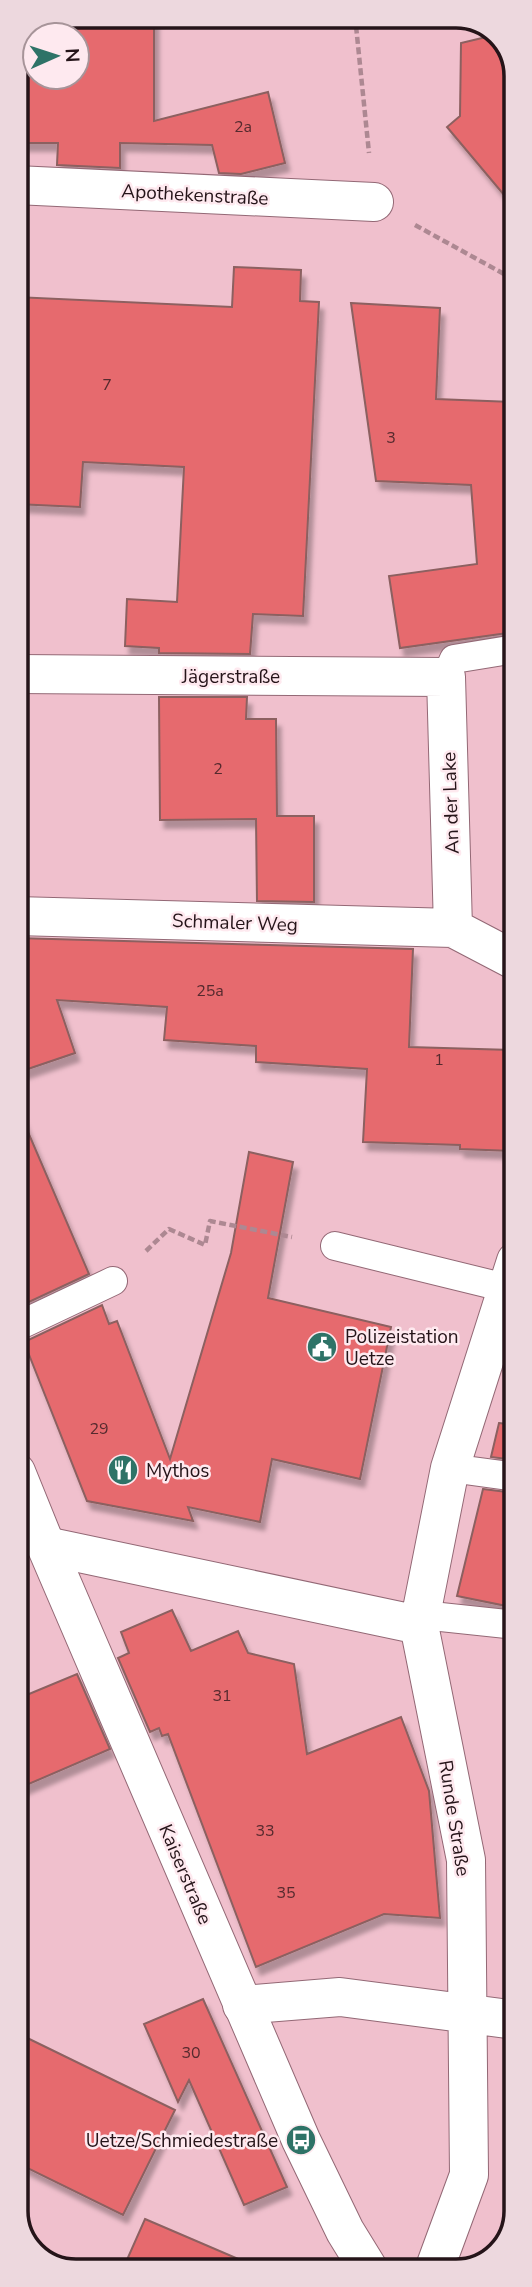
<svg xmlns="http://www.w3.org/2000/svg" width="532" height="2287" font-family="'Nunito Sans',sans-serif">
<defs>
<filter id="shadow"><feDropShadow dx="4.5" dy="8" stdDeviation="2" flood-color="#0004"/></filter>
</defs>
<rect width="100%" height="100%" fill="#f0c0cd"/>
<path fill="#e66a6e" stroke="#8c6060" stroke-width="2" fill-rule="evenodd" filter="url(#shadow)" d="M 76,16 L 154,16 L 154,121 L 268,92 L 285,163 L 241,174 L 219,173 L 212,145 L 120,143 L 120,168 L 57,165 L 58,143 L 16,143 L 16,75 L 34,33 ZM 35,35 L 77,35 L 77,77 L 35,77 Z
M 499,34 L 515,64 L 515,208 L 447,127 L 460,116 L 461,43 Z
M 234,267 L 301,270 L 300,301 L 319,302 L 303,616 L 253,614 L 250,654 L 159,653 L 159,648 L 125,646 L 127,599 L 177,602 L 184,467 L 83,462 L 80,507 L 16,504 L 16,297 L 232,307 Z
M 351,303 L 440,308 L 436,399 L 515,402 L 515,632 L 400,648 L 389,576 L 477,564 L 471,485 L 376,481 Z
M 159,697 L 247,697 L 246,719 L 276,719 L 277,816 L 314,816 L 314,902 L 257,901 L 256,819 L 160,820 Z
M 16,938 L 413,949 L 409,1047 L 512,1050 L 511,1069 L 516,1068 L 513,1151 L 460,1149 L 460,1145 L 363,1142 L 367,1069 L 256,1062 L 256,1046 L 164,1040 L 167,1007 L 57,1000 L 75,1053 L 16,1073 Z
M 16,1104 L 89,1274 L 16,1308 Z
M 249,1152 L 293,1162 L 268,1298 L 391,1327 L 360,1479 L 272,1459 L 260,1522 L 188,1507 L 193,1521 L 87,1501 L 24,1342 L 102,1305 L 109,1324 L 117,1321 L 170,1459 L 231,1253 Z
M 499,1423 L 516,1425 L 516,1460 L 491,1457 Z
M 483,1489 L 516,1493 L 516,1608 L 457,1596 Z
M 172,1610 L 191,1651 L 238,1631 L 248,1653 L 294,1664 L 307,1754 L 401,1717 L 429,1791 L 440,1918 L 384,1914 L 256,1967 L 168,1734 L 162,1736 L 159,1728 L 150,1732 L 118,1658 L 129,1653 L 121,1632 Z
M 77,1674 L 110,1749 L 17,1789 L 17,1699 Z
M 203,1999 L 287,2187 L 244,2205 L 189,2080 L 178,2102 L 144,2024 Z
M 17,2033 L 175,2110 L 123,2215 L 17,2163 Z
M 145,2219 L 264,2270 L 122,2271 Z"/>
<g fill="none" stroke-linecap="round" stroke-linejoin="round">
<g stroke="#936875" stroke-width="30">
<path id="lane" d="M 446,677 L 454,659 L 515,649
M 335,1246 L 506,1288
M 16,1327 L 113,1281
M 450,1468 L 516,1477
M 422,1615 L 516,1625"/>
</g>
<g stroke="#936875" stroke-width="40">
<path id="street" d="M 16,185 L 374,202
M 16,674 L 446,677 L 453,928
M 16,916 L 453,928 L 516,961
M 46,1546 L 419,1625
M 242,2005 L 340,1997 L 516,2020
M 434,2270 L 469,2175 L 466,1860 L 419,1625 L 450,1468 L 516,1261"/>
</g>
<g stroke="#936875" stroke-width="40">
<path id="secondary" d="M 16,1472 L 46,1546 L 301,2140 L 345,2231 L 369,2270"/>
</g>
<path stroke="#ad8892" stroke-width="4.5" stroke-dasharray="7 3.5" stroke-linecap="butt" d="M 355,16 L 369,153
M 415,225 L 515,280
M 146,1251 L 169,1229 L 205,1245 L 210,1221 L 292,1237"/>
<use href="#lane" stroke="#fff" stroke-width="28"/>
<use href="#street" stroke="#fff" stroke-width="38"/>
<use href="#secondary" stroke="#fff" stroke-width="38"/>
</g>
<defs>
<g id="civic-disc" transform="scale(1.575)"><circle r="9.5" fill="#2e7367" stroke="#fee9ef"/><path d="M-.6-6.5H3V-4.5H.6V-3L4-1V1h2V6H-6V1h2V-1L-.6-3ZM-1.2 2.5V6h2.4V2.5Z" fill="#fff"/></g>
<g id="restaurant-disc" transform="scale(1.575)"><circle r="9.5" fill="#2e7367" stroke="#fee9ef"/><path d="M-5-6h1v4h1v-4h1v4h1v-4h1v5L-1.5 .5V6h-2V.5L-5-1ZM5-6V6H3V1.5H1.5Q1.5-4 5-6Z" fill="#fff"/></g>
<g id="bus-disc" transform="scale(1.575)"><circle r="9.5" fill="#2e7367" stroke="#fee9ef"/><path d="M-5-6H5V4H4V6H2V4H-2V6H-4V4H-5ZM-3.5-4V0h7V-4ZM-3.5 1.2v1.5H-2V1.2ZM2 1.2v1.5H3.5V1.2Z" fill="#fff"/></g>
</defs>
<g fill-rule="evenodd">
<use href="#civic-disc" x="322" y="1347"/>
<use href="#restaurant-disc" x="123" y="1470"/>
<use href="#bus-disc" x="301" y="2140"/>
</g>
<g text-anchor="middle" stroke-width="5" stroke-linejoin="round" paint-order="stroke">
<g font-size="16" fill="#552a2e">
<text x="243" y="132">2a</text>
<text x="107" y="390">7</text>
<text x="391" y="443">3</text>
<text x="218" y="774">2</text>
<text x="210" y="996">25a</text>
<text x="439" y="1065">1</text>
<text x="99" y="1434">29</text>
<text x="222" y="1701">31</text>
<text x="265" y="1836">33</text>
<text x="286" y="1898">35</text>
<text x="191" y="2058">30</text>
</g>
<g font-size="19" fill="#251419" stroke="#fee9ef">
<text transform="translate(195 194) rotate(3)" y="7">Apothekenstraße</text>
<text x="231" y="683">Jägerstraße</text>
<text transform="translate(450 803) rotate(-92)" y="7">An der Lake</text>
<text transform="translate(235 922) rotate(2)" y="7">Schmaler Weg</text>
<text transform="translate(455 1818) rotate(81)" y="7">Runde Straße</text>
<text transform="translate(186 1874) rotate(67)" y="7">Kaiserstraße</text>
</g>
<g font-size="19" fill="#251419" stroke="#fee9ef" text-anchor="start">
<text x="345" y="1343">Polizeistation<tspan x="345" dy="22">Uetze</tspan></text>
<text x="146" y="1477">Mythos</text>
<text x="278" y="2147" text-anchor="end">Uetze/Schmiedestraße</text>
</g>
</g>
<path d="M0 0H532V2287H0ZM76 28H456A48 48 0 0 1 504 76V2211A48 48 0 0 1 456 2259H76A48 48 0 0 1 28 2211V76A48 48 0 0 1 76 28Z" fill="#edd8de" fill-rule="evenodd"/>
<path fill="none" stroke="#251419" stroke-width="3.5" d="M76 28H456A48 48 0 0 1 504 76V2211A48 48 0 0 1 456 2259H76A48 48 0 0 1 28 2211V76A48 48 0 0 1 76 28Z"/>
<g transform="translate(56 56) rotate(87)"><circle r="33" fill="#fee9ef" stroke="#a79499" stroke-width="2"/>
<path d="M0-5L12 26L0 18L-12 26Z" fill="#2e7367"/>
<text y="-10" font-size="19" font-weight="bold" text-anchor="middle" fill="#251419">N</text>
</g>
</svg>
